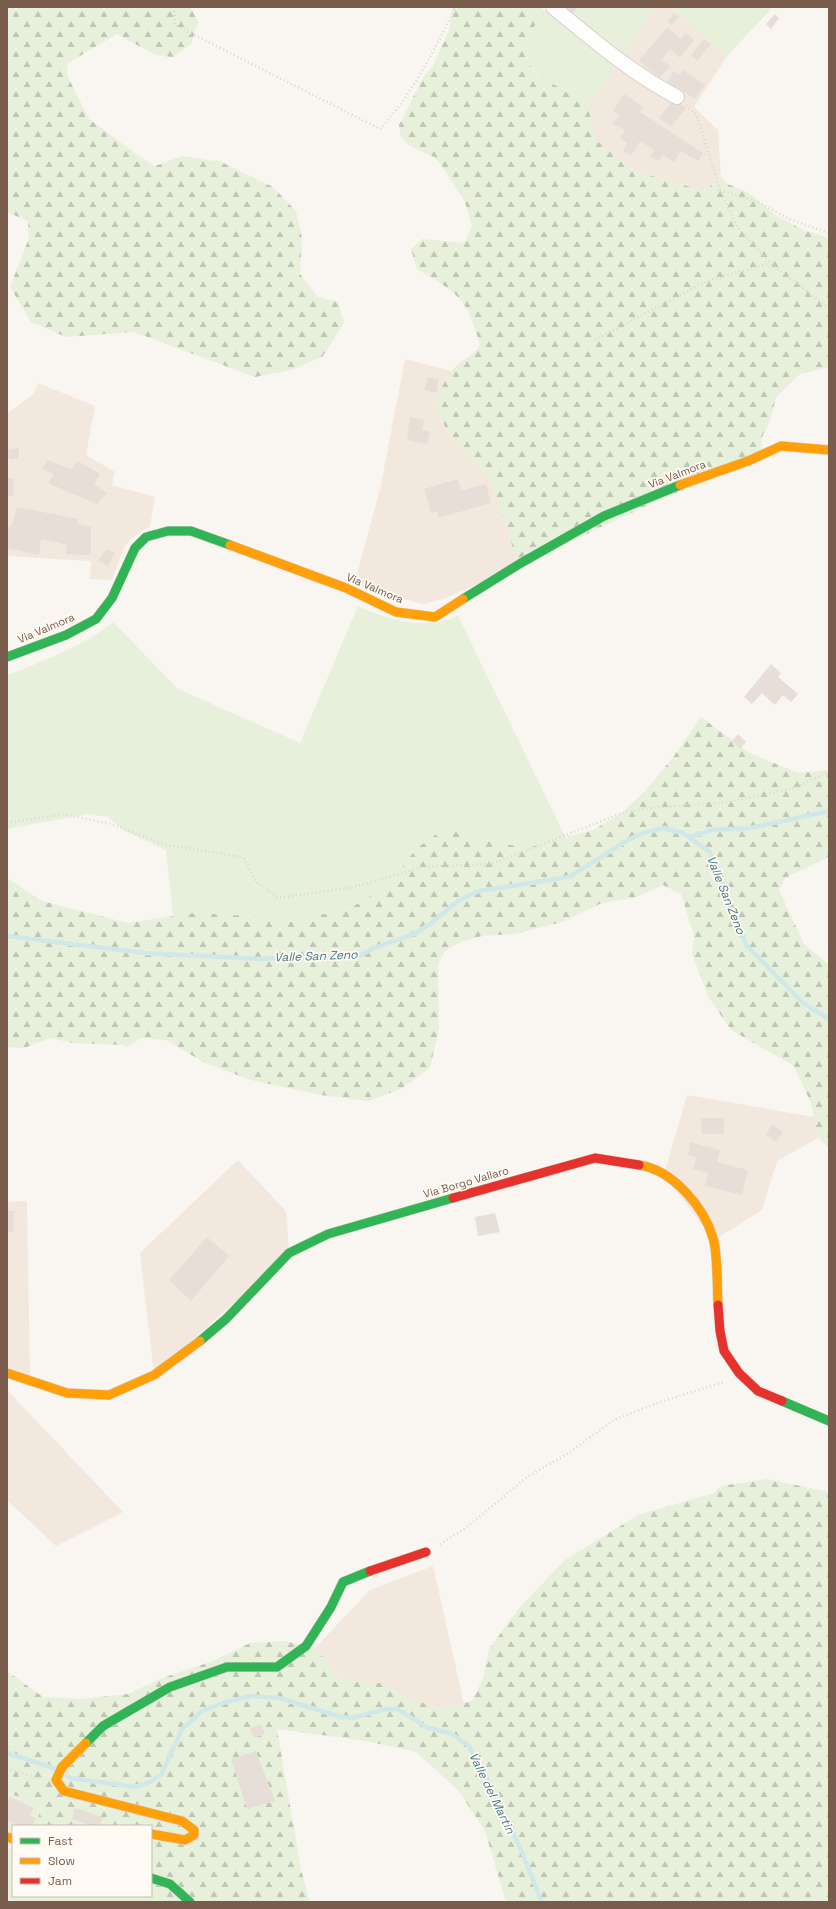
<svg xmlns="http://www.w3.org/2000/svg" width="836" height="1909" font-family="'Space Grotesk',sans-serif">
<defs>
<pattern id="forest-firs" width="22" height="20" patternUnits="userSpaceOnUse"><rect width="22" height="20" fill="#e7f0db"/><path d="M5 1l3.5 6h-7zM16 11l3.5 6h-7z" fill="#c0c6b4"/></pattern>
</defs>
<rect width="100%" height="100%" fill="#f9f5f0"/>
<path fill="#f2e8de" d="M 656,7 L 671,7 L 727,56 L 694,107 L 718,130 L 721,177 L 705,191 L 631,170 L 595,139 L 588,106 Z
M 405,359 L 451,371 L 435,405 L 447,431 L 490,477 L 519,566 L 443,599 L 423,604 L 382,593 L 355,582 L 381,485 Z
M 38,383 L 95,406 L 86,455 L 115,472 L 112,485 L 155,497 L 150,526 L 133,537 L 124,547 L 112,580 L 90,579 L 91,561 L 7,556 L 7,414 L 33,394 Z
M 687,1095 L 814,1117 L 818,1138 L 777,1161 L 762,1210 L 714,1240 L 664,1175 Z
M 238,1160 L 286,1211 L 289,1253 L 154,1375 L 140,1253 Z
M 27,1201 L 30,1380 L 7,1373 L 7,1202 Z
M 7,1390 L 123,1512 L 56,1546 L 7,1500 Z
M 433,1566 L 464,1704 L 441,1709 L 404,1696 L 380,1683 L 352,1682 L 335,1676 L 330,1665 L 315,1648 L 370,1590 Z"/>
<path fill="#e7f0db" d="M 548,7 L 656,7 L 588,106 C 543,78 496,63 548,7 Z
M 671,7 L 773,7 L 727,56 Z
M 358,606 C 389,620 425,631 458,616 L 566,838 L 527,848 L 485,840 L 458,831 L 416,849 L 388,886 L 350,908 L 291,922 L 253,916 L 193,913 L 173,916 L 166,850 L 125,831 L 108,817 L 88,814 L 7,829 L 7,675 C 36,665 91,642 113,622 L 178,689 L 300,743 Z
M 7,1793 L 43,1804 L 35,1826 L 13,1826 L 13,1839 L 7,1837 Z"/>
<path fill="url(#forest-firs)" d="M 7,7 L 191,7 L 198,22 L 191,44 L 173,57 L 155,55 L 117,34 L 68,63 L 67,75 L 89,119 L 136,154 L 155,166 L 182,156 L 215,161 L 217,160 L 273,187 L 296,211 L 302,238 L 300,274 L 318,297 L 338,302 L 344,323 L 322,357 L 291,370 L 255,377 L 134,332 L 66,337 L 31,322 L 10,287 L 29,238 L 28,221 L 7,212 Z
M 453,7 L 541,7 L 544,11 L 528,36 L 525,56 L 534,72 L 588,106 L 595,139 L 631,170 L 705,191 L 721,177 L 728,184 L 749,193 L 775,215 L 803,230 L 829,238 L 829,367 L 800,374 L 776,397 L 771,418 L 762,437 L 761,458 L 655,502 L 519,566 L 490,477 L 447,431 L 435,405 C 440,394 444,379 452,370 C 461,360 473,357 480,345 C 476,332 472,316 464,305 C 454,289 433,279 417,269 L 411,249 L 422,239 L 464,243 L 472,226 L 465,202 L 444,169 L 434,157 L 410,146 L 401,137 L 399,125 L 423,78 L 433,66 L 449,30 Z
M 701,717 L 750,753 L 798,773 L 829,770 L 829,857 L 785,878 L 779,890 L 804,944 L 829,965 L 829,1148 L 818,1138 L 811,1103 L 794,1066 L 731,1030 L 709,998 L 692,954 L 694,936 L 681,894 L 663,885 L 634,898 L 602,903 L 562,922 L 515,934 L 482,936 L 463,941 L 445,951 L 438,964 L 439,1029 L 430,1068 L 401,1089 L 368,1101 L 321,1095 L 251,1080 L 205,1063 L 166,1040 L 141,1038 L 127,1047 L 124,1045 L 73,1043 L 50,1038 L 24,1048 L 7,1047 L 7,878 L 42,901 L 128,923 L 193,913 L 253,916 L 291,922 L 350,908 L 388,886 L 416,849 L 438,833 L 458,831 L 485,840 L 527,848 L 593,830 L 622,813 L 645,791 L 674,756 Z
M 767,1479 L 829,1492 L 829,1902 L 506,1902 L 485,1831 L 459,1791 L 416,1752 L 366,1741 L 277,1729 L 301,1870 L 299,1871 L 302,1873 L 310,1902 L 7,1902 L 7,1849 L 13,1848 L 13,1896 L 151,1896 L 151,1826 L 35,1826 L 43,1804 L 7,1793 L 7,1671 L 43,1697 L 82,1699 L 128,1694 L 162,1678 L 213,1661 L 250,1643 L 284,1641 L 315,1648 L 330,1665 L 335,1676 L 352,1682 L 380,1683 L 404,1696 L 441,1709 L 472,1701 L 483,1679 L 489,1649 L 521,1606 L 565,1560 L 638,1515 L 714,1493 L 721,1486 Z"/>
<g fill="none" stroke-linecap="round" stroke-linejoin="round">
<path stroke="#d0e8ea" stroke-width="4.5" d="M 690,837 L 712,830 L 750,828 L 829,811
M 7,936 L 144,953 L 261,959 L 302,957 L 342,958 L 359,956 L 374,948 L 414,934 L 430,924 L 458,901 L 479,891 L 569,877 L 628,840 L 643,833 L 664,828 L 683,833 L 710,852 L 721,881 L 726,902 L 747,946 L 803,1003 L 829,1019
M 7,1753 L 48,1766 L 56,1770
M 64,1774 L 70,1778 L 135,1787 L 148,1783 L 161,1775 L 182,1729 L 202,1711 L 229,1701 L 252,1696 L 279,1698 L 341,1717 L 352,1718 L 386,1709 L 397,1709 L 428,1728 L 450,1733 L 469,1746 L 495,1793 L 521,1850 L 542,1902"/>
</g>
<path fill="#e6ded7" d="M 566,7 L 579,7 L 572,14 Z
M 674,13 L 679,17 L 672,25 L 667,22 Z
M 775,14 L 779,18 L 771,29 L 766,24 Z
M 667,27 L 681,39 L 686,33 L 694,40 L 680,58 L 670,49 L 661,60 L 670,66 L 660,78 L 639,61 Z
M 704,39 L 711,44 L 697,61 L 691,55 Z
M 683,70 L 705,85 L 695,99 L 677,87 L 675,91 L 665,84 L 673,71 L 680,75 Z
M 624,94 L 644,107 L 640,112 L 703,153 L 698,161 L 681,151 L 674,162 L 663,155 L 659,161 L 650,156 L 654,150 L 640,141 L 631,156 L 623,151 L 627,143 L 620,138 L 625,130 L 613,124 L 619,115 L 613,111 Z
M 674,99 L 686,108 L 671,127 L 659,118 Z
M 428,377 L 439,379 L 436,393 L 424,390 Z
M 410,417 L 424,420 L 422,430 L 430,432 L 427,444 L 407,440 Z
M 19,448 L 19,459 L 9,459 L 8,449 Z
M 47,460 L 72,469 L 78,461 L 100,474 L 94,484 L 107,493 L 97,504 L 48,483 L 54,474 L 42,469 Z
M 7,477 L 14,479 L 13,496 L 7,495 Z
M 458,479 L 461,491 L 486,484 L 491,503 L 438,518 L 437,511 L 431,513 L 424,489 Z
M 17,507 L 78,519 L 77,524 L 91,527 L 91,555 L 66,554 L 67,545 L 41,539 L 39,555 L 7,548 L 7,529 L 12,524 Z
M 106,549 L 115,553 L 108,566 L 98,561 Z
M 771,664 L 781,673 L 778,677 L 798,694 L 791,702 L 783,695 L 775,705 L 762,693 L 752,704 L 744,697 Z
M 738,734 L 746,742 L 740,749 L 732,741 Z
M 701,1118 L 724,1118 L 724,1134 L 702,1134 Z
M 772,1124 L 783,1132 L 776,1142 L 766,1135 Z
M 690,1142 L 720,1150 L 717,1162 L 748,1170 L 742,1195 L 705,1186 L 708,1173 L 693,1169 L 697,1157 L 688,1155 Z
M 7,1211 L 14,1211 L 13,1232 L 7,1231 Z
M 495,1213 L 500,1232 L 478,1236 L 475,1217 Z
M 207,1237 L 229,1256 L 191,1301 L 169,1280 Z
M 261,1724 L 265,1734 L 254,1738 L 250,1728 Z
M 256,1751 L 275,1801 L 247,1809 L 231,1759 Z
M 10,1797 L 34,1808 L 30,1815 L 36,1819 L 32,1826 L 19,1826 L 7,1820 L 7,1803 Z
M 75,1808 L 103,1817 L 99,1826 L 93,1826 L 72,1819 Z"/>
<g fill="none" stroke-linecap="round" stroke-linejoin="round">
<g stroke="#d7d1cb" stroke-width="16">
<path id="street" d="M 553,7 C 592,39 631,73 677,97"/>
</g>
<g stroke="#d9d2cb" stroke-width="10">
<path id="fast" d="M 463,599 L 521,563 L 604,516 L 680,485
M 7,657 L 66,635 L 96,619 L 112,598 L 135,548 L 146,537 L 168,531 L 191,531 L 230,545
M 200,1341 L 226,1319 L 289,1253 L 328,1234 L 453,1198
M 782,1401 L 829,1421
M 86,1743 L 103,1726 L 170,1687 L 227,1667 L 277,1667 L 306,1646 L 331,1607 L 343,1582 L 370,1571
M 151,1878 L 170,1884 L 190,1902"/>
</g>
<g stroke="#d9d2cb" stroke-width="10">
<path id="slow" d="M 680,485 L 748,461 L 781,446 L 829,450
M 230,545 L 346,588 L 396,612 L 435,617 L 463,599
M 639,1165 C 673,1170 704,1207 713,1238 C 718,1254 717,1288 718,1305
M 7,1373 L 67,1393 L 109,1395 L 154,1375 L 200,1341
M 86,1743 L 62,1767 L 56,1780 L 64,1791 L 182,1821 L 194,1830 L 194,1835 L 185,1840 L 151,1834
M 7,1837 L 13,1839"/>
</g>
<g stroke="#d9d2cb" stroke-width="10">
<path id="jam" d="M 453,1198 L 595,1158 L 639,1165
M 718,1305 L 720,1331 L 724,1351 L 739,1373 L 758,1391 L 782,1401
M 370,1571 L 426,1552"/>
</g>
<path stroke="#dcd5d0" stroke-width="2.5" stroke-dasharray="1 3" stroke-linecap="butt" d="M 174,7 L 175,25 L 380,129 C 413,94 434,49 456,7
M 686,105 L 697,116 L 720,190 L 738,228 L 770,263 L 829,308
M 720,190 L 758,202 L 789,219 L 829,233
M 595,340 L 707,281 L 770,263
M 7,823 L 63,814 L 111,824 L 166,845 L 243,857 L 256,882 L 278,898 L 354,887 L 422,867 L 491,864 L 625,812 L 659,807 L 722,803 L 791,789 L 829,772
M 440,1544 L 467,1527 L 527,1477 L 567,1454 L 614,1420 L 660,1402 L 724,1382
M 7,1769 L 41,1779"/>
<use href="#street" stroke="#fefefd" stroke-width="14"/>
<use href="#fast" stroke="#30b455" stroke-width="9"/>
<use href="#slow" stroke="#ff9f0a" stroke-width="9"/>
<use href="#jam" stroke="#e5322d" stroke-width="9"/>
</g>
<g text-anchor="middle" stroke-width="3.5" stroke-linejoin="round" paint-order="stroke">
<g font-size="11" fill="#7a5c4d" stroke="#fffaf3">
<text transform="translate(677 474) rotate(-21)" y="4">Via Valmora</text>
<text transform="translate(375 588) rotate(23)" y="4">Via Valmora</text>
<text transform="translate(46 628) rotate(-23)" y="4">Via Valmora</text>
<text transform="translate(466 1182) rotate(-16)" y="4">Via Borgo Vallaro</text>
</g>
<g font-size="12" font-style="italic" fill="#437c86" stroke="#fffaf3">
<text transform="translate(726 895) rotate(68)" y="4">Valle San Zeno</text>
<text transform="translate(316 956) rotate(-2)" y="4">Valle San Zeno</text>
<text transform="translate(492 1793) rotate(64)" y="4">Valle del Martin</text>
</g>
</g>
<rect width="836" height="1909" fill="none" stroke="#7a5c4d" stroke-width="16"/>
<rect x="12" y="1825" width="140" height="72" fill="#fffaf3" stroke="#cabbb1"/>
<rect x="20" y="1838" width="20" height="6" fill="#30b455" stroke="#cabbb1"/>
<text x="48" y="1845" font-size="12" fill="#7a5c4d">Fast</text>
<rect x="20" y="1858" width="20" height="6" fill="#ff9f0a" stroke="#cabbb1"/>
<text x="48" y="1865" font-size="12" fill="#7a5c4d">Slow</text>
<rect x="20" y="1878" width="20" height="6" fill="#e5322d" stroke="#cabbb1"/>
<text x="48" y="1885" font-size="12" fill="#7a5c4d">Jam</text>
</svg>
